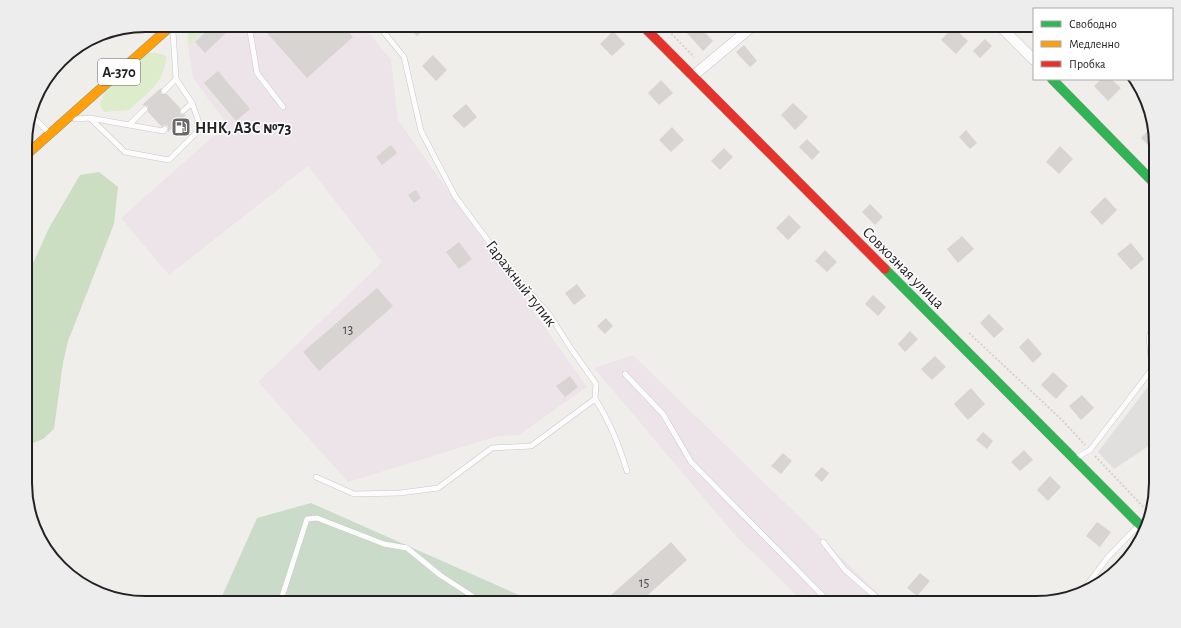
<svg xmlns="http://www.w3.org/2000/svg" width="1181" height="628" font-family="'Alegreya Sans',sans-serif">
<rect width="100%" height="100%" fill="#f0eeeb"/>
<path fill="#ede4e9" d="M 210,25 L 363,25 L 391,60 L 398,120 L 587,387 L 519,435 L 498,436 L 348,482 L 258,382 L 382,262 L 308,166 L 169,275 L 121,218 L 227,124 L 193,78 L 188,45 Z
M 633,355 L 888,603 L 804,603 L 734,534 L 594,368 Z"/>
<path fill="#ddeccb" d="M 191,25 L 210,25 L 188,45 L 188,34 Z
M 146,53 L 157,53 L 166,56 C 165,83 148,92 129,110 L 104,112 L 100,105 L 106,89 Z"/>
<path fill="#cbdec1" d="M 99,172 L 118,187 L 114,224 L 68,341 L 63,363 L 54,429 L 43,439 L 31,444 L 26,442 L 26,279 L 49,228 L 80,175 Z"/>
<path fill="#cadbca" d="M 311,503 L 537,603 L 219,603 L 257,518 Z"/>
<path fill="#e0dfde" d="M 1156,383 L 1156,441 L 1114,469 L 1098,452 L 1150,384 Z"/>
<path fill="#d7d4d2" d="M 213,25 L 234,25 L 205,53 L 195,42 Z
M 260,25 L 343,25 L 353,37 L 307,78 Z
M 407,25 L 430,25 L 417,36 Z
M 696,25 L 698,25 L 713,41 L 703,51 L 687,33 Z
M 953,27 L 968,41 L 956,54 L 941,40 Z
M 613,31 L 625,44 L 612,56 L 600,44 Z
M 985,39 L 992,46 L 980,58 L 973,51 Z
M 744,45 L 757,61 L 750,67 L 736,52 Z
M 433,55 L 447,70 L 436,81 L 422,66 Z
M 218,71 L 250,109 L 236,121 L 204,83 Z
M 1101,79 L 1111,79 L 1121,88 L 1108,101 L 1094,86 Z
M 661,80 L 673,93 L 659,105 L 648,93 Z
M 161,88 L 161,94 L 167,94 L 180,108 L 180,114 L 186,115 L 168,132 L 168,126 L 164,125 L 162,127 L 148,112 L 148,106 L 142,105 Z
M 793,103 L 808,117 L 795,130 L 781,115 Z
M 466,104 L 477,117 L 464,128 L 452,116 Z
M 1153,125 L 1155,129 L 1155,152 L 1141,138 Z
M 672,127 L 684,140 L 671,152 L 659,140 Z
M 966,130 L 977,143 L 970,149 L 959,137 Z
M 807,139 L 820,152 L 812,160 L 799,147 Z
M 391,145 L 397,153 L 382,165 L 376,157 Z
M 1060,146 L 1073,159 L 1059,174 L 1046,162 Z
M 724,148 L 733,157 L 720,170 L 711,161 Z
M 416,190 L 421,198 L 414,203 L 408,195 Z
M 1105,197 L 1117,210 L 1102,225 L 1090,212 Z
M 870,204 L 883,217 L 875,225 L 862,212 Z
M 789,215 L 801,227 L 788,240 L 776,228 Z
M 962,236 L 974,249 L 958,263 L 947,249 Z
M 459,242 L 472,259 L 459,269 L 446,252 Z
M 1131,243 L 1144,259 L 1131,270 L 1117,254 Z
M 825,250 L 837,262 L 827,272 L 815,261 Z
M 577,284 L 586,296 L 574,305 L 565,293 Z
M 377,288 L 393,306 L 319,371 L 303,352 Z
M 873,295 L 886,307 L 878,316 L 865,304 Z
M 989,314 L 1004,329 L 994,338 L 980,323 Z
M 606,318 L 613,326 L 605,334 L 597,326 Z
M 910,331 L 918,339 L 905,352 L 898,344 Z
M 1028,338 L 1042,354 L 1033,363 L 1019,347 Z
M 935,356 L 946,367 L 932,380 L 921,369 Z
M 1053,372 L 1068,386 L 1056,399 L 1041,385 Z
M 570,376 L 578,387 L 565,397 L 556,386 Z
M 971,388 L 985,404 L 968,420 L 954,404 Z
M 1082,395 L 1094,408 L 1081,420 L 1069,406 Z
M 983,432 L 993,441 L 987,449 L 976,440 Z
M 1024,450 L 1033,460 L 1020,471 L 1011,462 Z
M 783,453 L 792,461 L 781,474 L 771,466 Z
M 822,467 L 829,473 L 822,482 L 814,475 Z
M 1050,476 L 1061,487 L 1048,501 L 1037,490 Z
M 1097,522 L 1111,532 L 1100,547 L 1086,536 Z
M 671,542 L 687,560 L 639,603 L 602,603 Z
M 920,573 L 930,581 L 917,596 L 907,588 Z"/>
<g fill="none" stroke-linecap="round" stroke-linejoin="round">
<g stroke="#c9c8c7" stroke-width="6">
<path id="lane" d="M 249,25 L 257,73 L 283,107
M 164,91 L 176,79 L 173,31
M 183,111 L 192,103
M 31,115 L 48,132
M 90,118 L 125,152 L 169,160 L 201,128 L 192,103 L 176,79
M 75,119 L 90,118 L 129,125 L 145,109
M 129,125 L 163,131 L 165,129
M 625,374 L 663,414 L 691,462 L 830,603
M 595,399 C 610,421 619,445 627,471
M 1076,458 L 1090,450 L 1152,369 L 1149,337 L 1156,319
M 316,477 L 354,494 L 400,493 L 438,488 L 492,448 L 531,446 L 595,399 L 596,384 L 570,347 L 549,314 L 512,273 L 455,196 L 421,131 L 404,57 L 378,25
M 823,542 L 845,570 L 883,603
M 1084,589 L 1108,557 L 1139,525
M 280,603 L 307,519 L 317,518 L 384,544 L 407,548 L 440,575 L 483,603"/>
</g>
<g stroke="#c9c8c7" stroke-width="11">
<path id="street" d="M 999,25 L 1034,60
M 693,76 L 754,25"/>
</g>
<g stroke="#999a82" stroke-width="10">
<path id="fast" d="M 1052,79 L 1155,184
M 885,269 L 1145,530"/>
</g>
<g stroke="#999a82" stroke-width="10">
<path id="slow" d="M 25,156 L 172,25"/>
</g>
<g stroke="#999a82" stroke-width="10">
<path id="jam" d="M 642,25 L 885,269"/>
</g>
<path stroke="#dccecd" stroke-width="2" stroke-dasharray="2 2" stroke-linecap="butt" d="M 663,25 L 694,57
M 969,333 L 1063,421 L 1085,445
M 1095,456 L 1149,513"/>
<use href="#lane" stroke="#fdfcfc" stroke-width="5"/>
<use href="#street" stroke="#fdfcfc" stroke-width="10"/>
<use href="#fast" stroke="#30b455" stroke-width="9"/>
<use href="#slow" stroke="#ff9f0a" stroke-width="9"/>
<use href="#jam" stroke="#e5322d" stroke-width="9"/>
</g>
<defs>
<g id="fuel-square" transform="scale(1)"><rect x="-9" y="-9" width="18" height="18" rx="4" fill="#6a6968" stroke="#fff"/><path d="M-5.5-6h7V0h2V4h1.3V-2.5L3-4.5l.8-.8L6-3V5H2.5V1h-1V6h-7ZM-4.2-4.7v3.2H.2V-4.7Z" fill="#fff"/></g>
</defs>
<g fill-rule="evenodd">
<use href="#fuel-square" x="181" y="127"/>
</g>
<g text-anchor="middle" stroke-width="3" stroke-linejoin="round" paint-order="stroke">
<g font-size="14" fill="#4f4e4e">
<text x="348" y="334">13</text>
<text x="644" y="587">15</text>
</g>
<rect fill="#fff" stroke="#646464" stroke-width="1" x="98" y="59" width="42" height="26" rx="3"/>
<g font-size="15" font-weight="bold" fill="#222">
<text x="119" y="77">А-370</text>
</g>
<g font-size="16" font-weight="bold" fill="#222" stroke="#fff" text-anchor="start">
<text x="195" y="133">ННК, АЗС №73</text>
</g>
<g font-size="16" fill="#222" stroke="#fff">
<text transform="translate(904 267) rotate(45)" y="6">Совхозная улица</text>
<text transform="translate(522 283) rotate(52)" y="6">Гаражный тупик</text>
</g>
</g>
<path d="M0 0H1181V628H0ZM145 32H1036A113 113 0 0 1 1149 145V483A113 113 0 0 1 1036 596H145A113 113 0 0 1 32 483V145A113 113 0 0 1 145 32Z" fill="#ededed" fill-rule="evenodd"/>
<path fill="none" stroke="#222" stroke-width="2" d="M145 32H1036A113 113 0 0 1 1149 145V483A113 113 0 0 1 1036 596H145A113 113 0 0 1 32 483V145A113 113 0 0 1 145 32Z"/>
<rect x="1033" y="8" width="140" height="72" fill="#ffffff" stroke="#a7a7a7"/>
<rect x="1041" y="21" width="20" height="6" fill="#30b455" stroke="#a7a7a7"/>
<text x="1069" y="28" font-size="12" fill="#222222">Свободно</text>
<rect x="1041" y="41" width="20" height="6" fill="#ff9f0a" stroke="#a7a7a7"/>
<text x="1069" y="48" font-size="12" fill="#222222">Медленно</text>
<rect x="1041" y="61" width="20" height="6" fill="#e5322d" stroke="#a7a7a7"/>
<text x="1069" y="68" font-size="12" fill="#222222">Пробка</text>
</svg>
